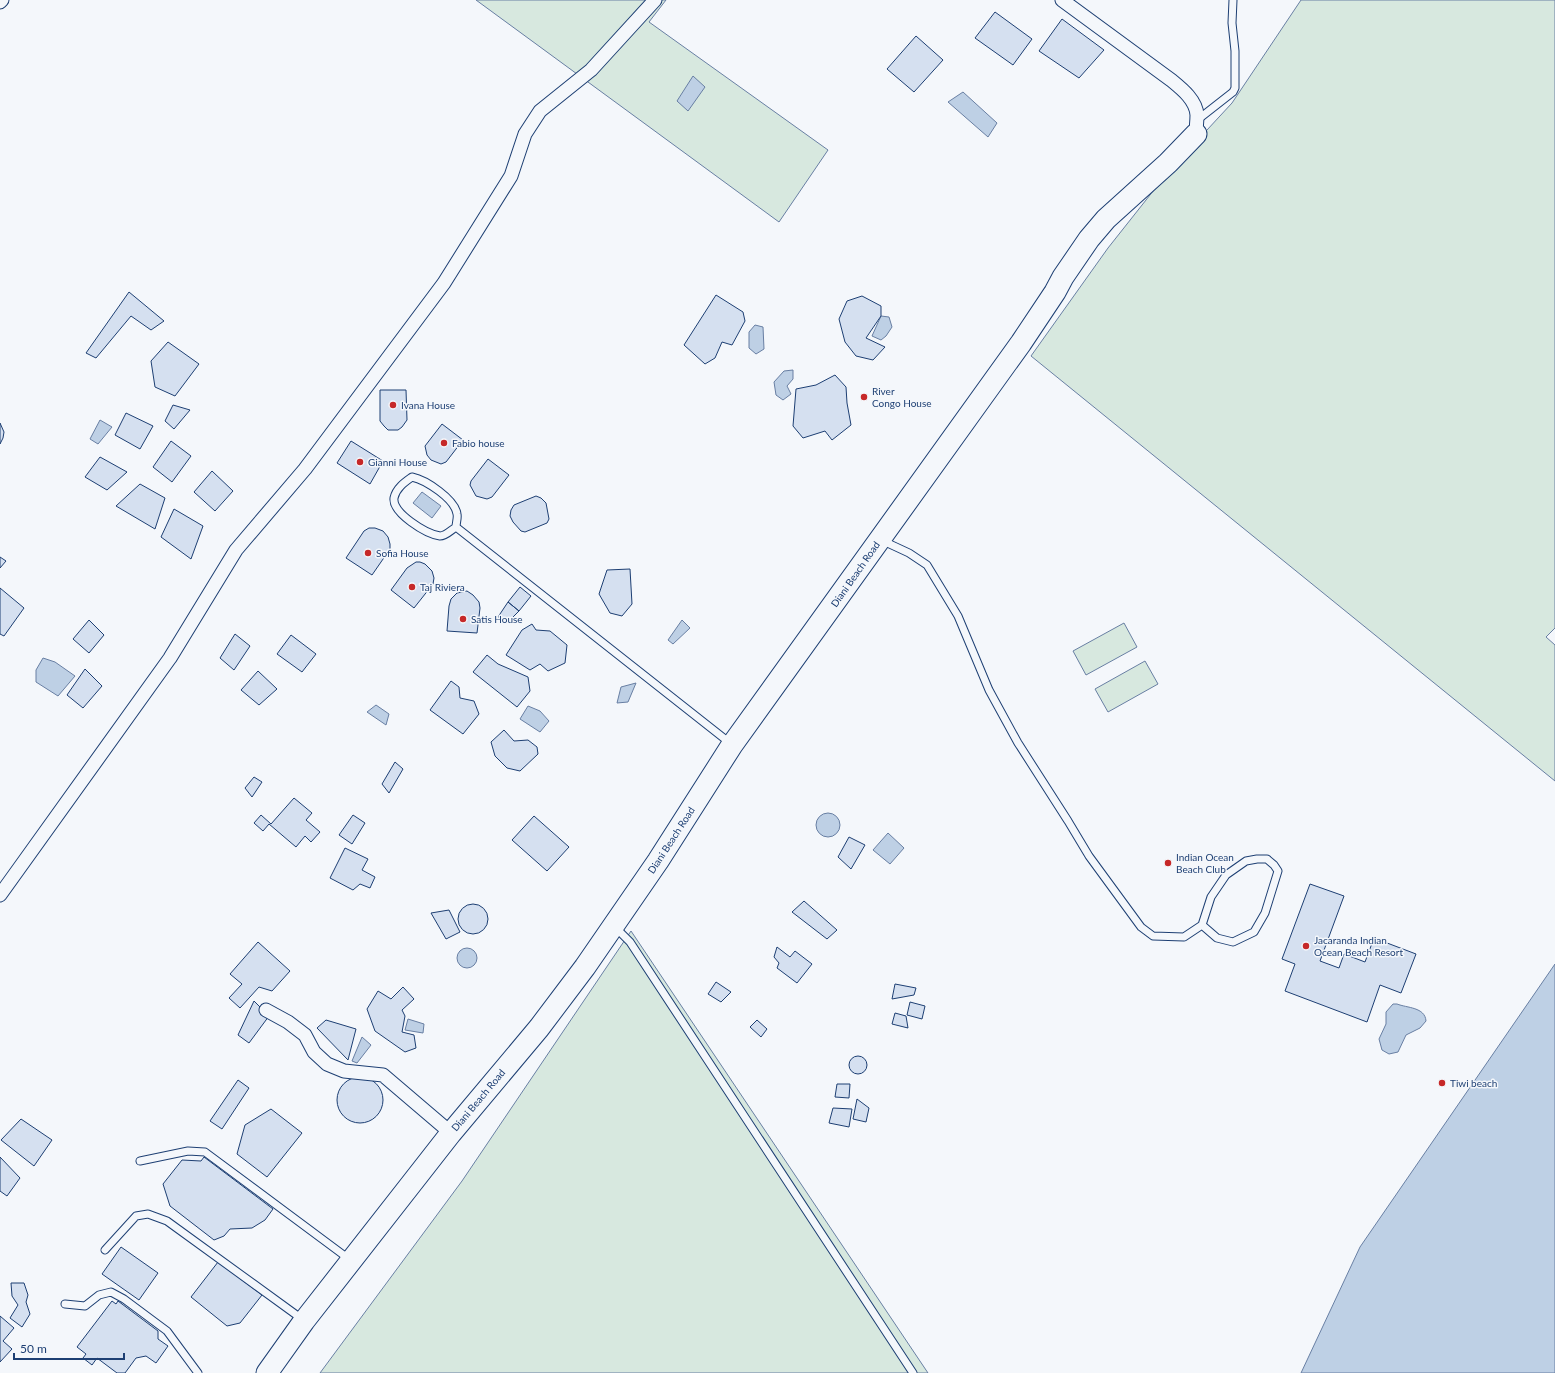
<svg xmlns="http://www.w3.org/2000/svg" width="1555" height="1373" font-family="Lato,sans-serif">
<rect width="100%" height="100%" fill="#f4f7fb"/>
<path fill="#d7e8df" stroke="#687fa3" d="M 476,0 L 666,0 L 649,22 L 828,150 L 779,222 Z
M 1301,0 L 1555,0 L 1555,628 L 1546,637 L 1555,645 L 1555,781 L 1031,356 L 1108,248 L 1169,171 L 1232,103 Z
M 1124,623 L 1137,647 L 1086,675 L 1073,651 Z
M 1145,661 L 1158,684 L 1108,712 L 1095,689 Z
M 631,931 L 928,1373 L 320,1373 L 462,1181 Z"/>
<path fill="#bed0e5" stroke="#687fa3" d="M 693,76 L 705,87 L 688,111 L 677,101 Z
M 963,92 L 997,123 L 988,137 L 948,102 Z
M 881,316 L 889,317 L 892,327 L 886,336 L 881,340 L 872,336 Z
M 755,325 L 763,327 L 764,349 L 756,354 L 749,348 L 749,332 Z
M 793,370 L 793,379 L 787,386 L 791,394 L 783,400 L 776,395 L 774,382 L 784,371 Z
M 100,420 L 112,427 L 98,444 L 90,439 Z
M 422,492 L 441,506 L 432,518 L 413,503 Z
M 682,620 L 690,628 L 673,644 L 668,640 Z
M 43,658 L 55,662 L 75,676 L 58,696 L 36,682 L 36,670 Z
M 636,683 L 628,702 L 617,703 L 621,687 Z
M 376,705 L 389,714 L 386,725 L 367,712 Z
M 528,706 L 540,711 L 549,721 L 540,732 L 520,719 Z
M816 825a12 12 0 1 1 24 0a12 12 0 1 1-24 0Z
M 888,833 L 904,848 L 890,864 L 873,850 Z
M457 958a10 10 0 1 1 20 0a10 10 0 1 1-20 0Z
M 1555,964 L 1555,1373 L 1301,1373 L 1360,1247 Z
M 1393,1004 L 1397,1004 C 1407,1008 1425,1007 1426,1021 L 1420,1028 L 1406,1035 L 1398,1052 L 1389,1054 L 1382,1050 L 1379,1039 L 1386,1024 L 1386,1012 Z
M 408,1019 L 424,1024 L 423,1033 L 405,1030 Z
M 362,1037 L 371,1045 L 357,1063 L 352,1061 Z"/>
<path fill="#d5e0f0" stroke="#1d3f73" d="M 995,12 L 1032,39 L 1013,65 L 975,38 Z
M 1062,19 L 1104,50 L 1079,78 L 1039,51 Z
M 916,36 L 943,60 L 914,92 L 887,69 Z
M 129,292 L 164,321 L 151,330 L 131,316 L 96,358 L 86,353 Z
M 716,295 L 743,312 L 745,321 L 732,345 L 722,342 L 715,358 L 705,364 L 684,345 Z
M 862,296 L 881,306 L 881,316 L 866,338 L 885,347 L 873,360 L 856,356 L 845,342 L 839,319 L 847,301 Z
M 168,342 L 199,364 L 175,396 L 155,387 L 151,361 Z
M 835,375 L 846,387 L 847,403 L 851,425 L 832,440 L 825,431 L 803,438 L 793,426 L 796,389 L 816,385 Z
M 380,390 L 406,390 L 407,420 L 402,427 L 398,430 L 388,430 L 384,426 L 380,421 Z
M 173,405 L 190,410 L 174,429 L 165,421 Z
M 126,413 L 153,426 L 140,449 L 115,435 Z
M 0,423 L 4,432 L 3,438 L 0,444 Z
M 442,424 L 463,440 L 446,462 L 441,464 L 431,460 L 427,455 L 425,446 Z
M 171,441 L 191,456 L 172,482 L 153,467 Z
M 351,441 L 383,461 L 370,484 L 337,463 Z
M 100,457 L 127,472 L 107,490 L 85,477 Z
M 488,459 L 509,475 L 492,497 L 487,499 L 476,496 L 470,485 L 471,481 Z
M 212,471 L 233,491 L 215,511 L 194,492 Z
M 140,484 L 165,498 L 155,529 L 116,506 Z
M 536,496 L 541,498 L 546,503 L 549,519 L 547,523 L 525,532 L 521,531 L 513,522 L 510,516 L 511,510 L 514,505 Z
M 174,509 L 203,526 L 191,559 L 161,537 Z
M 369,528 L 375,528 L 383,531 L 388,537 L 390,544 L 390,549 L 372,575 L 346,558 L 364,531 Z
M 0,557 L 6,561 L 0,568 Z
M 416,562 L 420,562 L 425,564 L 432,571 L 434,578 L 433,584 L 414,608 L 391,590 L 407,568 Z
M 630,569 L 632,604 L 622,616 L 610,613 L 599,594 L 607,570 Z
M 520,587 L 531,596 L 519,611 L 508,602 Z
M 0,588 L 24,608 L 4,636 L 0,634 Z
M 467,591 L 473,595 L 479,602 L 480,608 L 477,633 L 447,631 L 449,606 L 451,599 L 457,593 Z
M 508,602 L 519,611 L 507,623 L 498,617 Z
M 89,620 L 104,635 L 89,653 L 73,639 Z
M 532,624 L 536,630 L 550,631 L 567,645 L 565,663 L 548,671 L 540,664 L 530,670 L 506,655 L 522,630 Z
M 235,634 L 250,646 L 234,670 L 220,658 Z
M 291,635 L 316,654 L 302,672 L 277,654 Z
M 487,655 L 498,664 L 528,677 L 530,691 L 517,707 L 473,672 Z
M 85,669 L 102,686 L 83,708 L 67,695 Z
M 258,671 L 277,689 L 259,705 L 241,690 Z
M 451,681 L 459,687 L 460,698 L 474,701 L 479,714 L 463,734 L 430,710 Z
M 504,730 L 514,741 L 528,740 L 537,747 L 538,754 L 520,771 L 507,768 L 495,756 L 491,742 Z
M 395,762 L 403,769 L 389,793 L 382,784 Z
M 254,777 L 262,782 L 252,797 L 245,788 Z
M 294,798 L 312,813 L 306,820 L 320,832 L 311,842 L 305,836 L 296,847 L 269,824 L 263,831 L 254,823 L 261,815 L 271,824 Z
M 353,815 L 365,823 L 352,844 L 339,835 Z
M 534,816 L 569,847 L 547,871 L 512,840 Z
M 849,837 L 865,845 L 851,869 L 838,857 Z
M 345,848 L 368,859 L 362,870 L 375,877 L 370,888 L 360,884 L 353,890 L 330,878 Z
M 1310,884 L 1344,896 L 1320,961 L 1339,968 L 1344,954 L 1365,962 L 1374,938 L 1416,954 L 1401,993 L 1380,985 L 1367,1022 L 1285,991 L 1295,964 L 1282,959 Z
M 804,901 L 837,930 L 827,939 L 792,912 Z
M458 919a15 15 0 1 1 30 0a15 15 0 1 1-30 0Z
M 449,910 L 460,932 L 446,939 L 431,913 Z
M 258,942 L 290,971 L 272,991 L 259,987 L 240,1008 L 229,998 L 242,984 L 230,974 Z
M 777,947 L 790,957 L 795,951 L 812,964 L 797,983 L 777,968 L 779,963 L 774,957 Z
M 716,982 L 731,992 L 721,1002 L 708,994 Z
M 895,984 L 916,988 L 914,995 L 892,999 Z
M 403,987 L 414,999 L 402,1010 L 405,1016 L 402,1032 L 414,1035 L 416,1048 L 405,1052 L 375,1031 L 367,1009 L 378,991 L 391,999 Z
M 254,1001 L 269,1016 L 249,1043 L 238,1035 Z
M 910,1002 L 925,1006 L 922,1019 L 907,1015 Z
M 895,1013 L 906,1016 L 908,1028 L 892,1024 Z
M 326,1020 L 356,1029 L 348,1060 L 317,1028 Z
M 757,1020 L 767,1029 L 761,1037 L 750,1027 Z
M849 1065a9 9 0 1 1 18 0a9 9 0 1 1-18 0Z
M337 1100a23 23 0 1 1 46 0a23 23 0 1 1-46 0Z
M 238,1080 L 249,1088 L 222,1129 L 210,1121 Z
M 837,1084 L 850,1084 L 849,1098 L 835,1097 Z
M 857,1099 L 869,1108 L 866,1122 L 853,1119 Z
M 833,1108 L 852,1109 L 849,1127 L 829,1123 Z
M 271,1109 L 302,1133 L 267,1177 L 237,1154 L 245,1125 Z
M 21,1119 L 52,1140 L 34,1166 L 1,1140 Z
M 0,1157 L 20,1178 L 7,1196 L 0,1191 Z
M 204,1157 L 273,1209 L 265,1220 L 252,1228 L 230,1229 L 224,1236 L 214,1240 L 170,1206 L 163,1184 L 182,1160 L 201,1161 Z
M 121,1247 L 158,1273 L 139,1300 L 102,1274 Z
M 218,1262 L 262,1295 L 240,1323 L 227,1326 L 191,1297 Z
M 11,1283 L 24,1283 L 28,1295 L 26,1302 L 30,1314 L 22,1327 L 10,1318 L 18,1305 L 12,1296 Z
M 112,1301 L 116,1304 L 118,1301 L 158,1331 L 158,1339 L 168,1346 L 156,1363 L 146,1356 L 136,1358 L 125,1373 L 117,1373 L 97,1358 L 92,1365 L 83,1358 L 86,1354 L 77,1347 Z
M 0,1316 L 14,1328 L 3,1341 L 12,1349 L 0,1362 Z"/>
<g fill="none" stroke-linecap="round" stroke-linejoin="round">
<g stroke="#1d3f73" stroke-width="9">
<path id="lane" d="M 1196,121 L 1233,92 L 1235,88 L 1235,51 L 1232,23 L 1233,0
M 412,477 C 426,480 455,499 457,514 C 458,518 456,523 456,527 C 451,530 446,536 440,536 C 426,534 392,513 394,498 C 396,488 405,482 412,477 Z
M 456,527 L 730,743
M 881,540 L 909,553 L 927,565 L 958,616 L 989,690 L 1018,743 L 1068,821 L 1089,856 L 1141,927 L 1153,936 L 1184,937 L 1202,925 L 1217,938 L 1233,942 L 1254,932 L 1265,913 L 1278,871 L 1274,865 L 1267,859 L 1257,859 L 1246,861 L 1226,875 L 1211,897 L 1202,925
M 616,928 L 630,942 L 913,1373
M 140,1161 L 188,1151 L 205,1152 L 349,1259
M 105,1250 L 136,1216 L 148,1214 L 167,1221 L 302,1319
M 65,1304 L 85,1306 L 99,1295 L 111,1292 L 124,1299 L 167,1331 L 198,1373"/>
</g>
<g stroke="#1d3f73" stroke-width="15">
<path id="street" d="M 1062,0 L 1171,80 C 1182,89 1196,100 1197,115 C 1197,121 1196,128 1196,134
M 0,2 L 2,0
M 0,895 L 170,658 L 236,550 L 305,469 L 444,283 L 511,176 L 525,134 L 540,111 L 591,70 L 655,0
M 266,1010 L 288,1022 L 305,1035 L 314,1052 L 327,1064 L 344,1071 L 383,1075 L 451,1133"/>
</g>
<g stroke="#1d3f73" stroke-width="23">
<path id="primary" d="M 267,1373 L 304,1321 L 408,1188 L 451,1133 L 539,1028 L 585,967 L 658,861 L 732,745 L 1021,343 L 1055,292 L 1063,277 L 1089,239 L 1106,219 L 1168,163 L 1196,134"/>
</g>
<use href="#lane" stroke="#f4f7fb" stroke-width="7"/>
<use href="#street" stroke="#f4f7fb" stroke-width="13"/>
<use href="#primary" stroke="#f4f7fb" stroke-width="21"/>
</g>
<g fill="#c62828" stroke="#f4f7fb" stroke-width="1.5">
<circle cx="864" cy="397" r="4"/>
<circle cx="393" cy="405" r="4"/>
<circle cx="444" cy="443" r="4"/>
<circle cx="360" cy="462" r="4"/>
<circle cx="368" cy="553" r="4"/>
<circle cx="412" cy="587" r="4"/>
<circle cx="463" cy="619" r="4"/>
<circle cx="1168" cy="863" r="4"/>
<circle cx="1306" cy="946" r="4"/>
<circle cx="1442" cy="1083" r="4"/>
</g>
<g text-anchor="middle" stroke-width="3" stroke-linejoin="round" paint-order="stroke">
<g font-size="10" fill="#1d3f73" stroke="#f4f7fb" text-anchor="start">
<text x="872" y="395">River<tspan x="872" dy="12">Congo House</tspan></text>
<text x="401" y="409">Ivana House</text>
<text x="452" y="447">Fabio house</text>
<text x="368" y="466">Gianni House</text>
<text x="376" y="557">Sofia House</text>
<text x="420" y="591">Taj Riviera</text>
<text x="471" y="623">Satis House</text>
<text x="1176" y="861">Indian Ocean<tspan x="1176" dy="12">Beach Club</tspan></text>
<text x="1314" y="944">Jacaranda Indian<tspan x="1314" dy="12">Ocean Beach Resort</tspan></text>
<text x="1450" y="1087">Tiwi beach</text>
</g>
<g font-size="10" fill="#1d3f73" stroke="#f4f7fb">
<text transform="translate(855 574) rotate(-55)" y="4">Diani Beach Road</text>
<text transform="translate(671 840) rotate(-57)" y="4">Diani Beach Road</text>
<text transform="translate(478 1100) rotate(-50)" y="4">Diani Beach Road</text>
</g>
</g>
<path d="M14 1353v6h110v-6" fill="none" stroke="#1d3f73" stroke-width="2"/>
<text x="20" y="1353" font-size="12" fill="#1d3f73" stroke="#f4f7fb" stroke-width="3" paint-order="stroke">50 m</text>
</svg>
